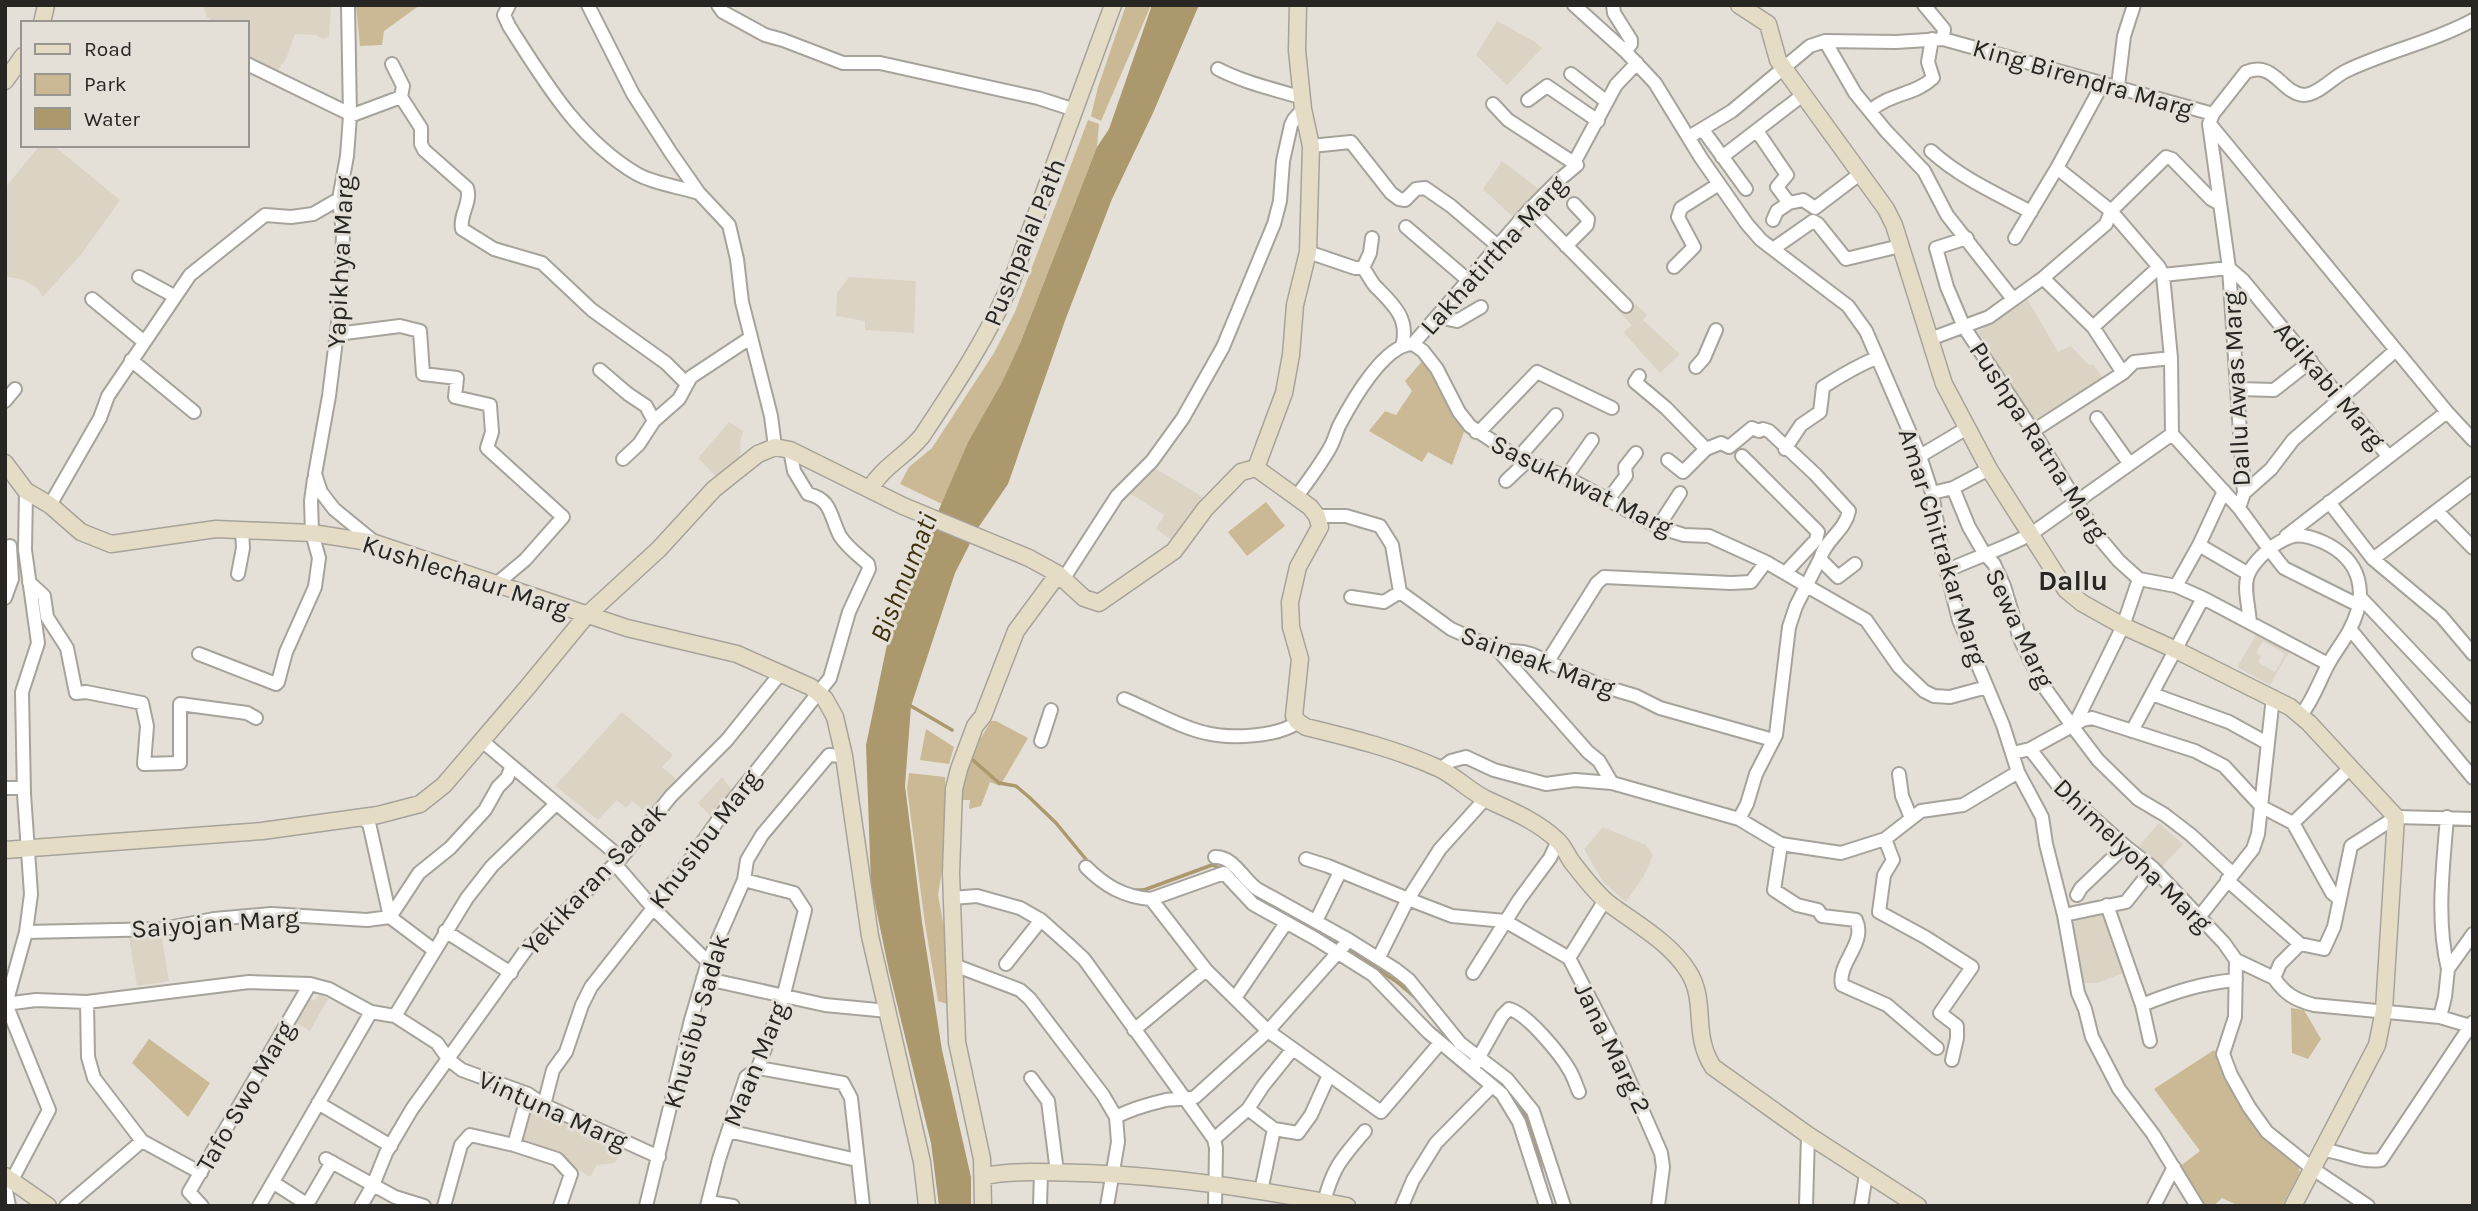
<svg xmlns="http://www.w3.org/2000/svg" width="2478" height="1211" font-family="Karla,sans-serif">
<rect width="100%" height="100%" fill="#e4e0d8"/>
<path fill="#dbd4c5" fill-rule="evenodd" d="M 203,5 L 331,5 L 329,37 L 323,39 L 315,35 L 295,34 L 286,59 L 277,71 L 247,56 L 247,23 L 216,23 L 207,17 Z
M 1497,21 L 1535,42 L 1542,48 L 1507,85 L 1476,55 Z
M 40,145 L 53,145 L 120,200 L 83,252 L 43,297 L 36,287 L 21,279 L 8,277 L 5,275 L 5,188 Z
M 1502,161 L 1540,190 L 1513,217 L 1483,189 Z
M 849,277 L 916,281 L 914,333 L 865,330 L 865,321 L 836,316 L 837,293 Z
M 2025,295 L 2058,352 L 2071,346 L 2089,365 L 2094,365 L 2103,379 L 2039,420 L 2029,417 L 1978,332 Z
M 1636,304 L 1647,315 L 1643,320 L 1680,354 L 1660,373 L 1623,332 L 1632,325 L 1622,315 L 1632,305 Z
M 729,422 L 743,431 L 740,442 L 741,449 L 738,463 L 721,477 L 714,475 L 698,458 Z
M 1153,467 L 1208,500 L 1173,541 L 1156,529 L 1164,515 L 1128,492 Z
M 2256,635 L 2289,652 L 2270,685 L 2237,667 ZM 2263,641 L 2285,654 L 2275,672 L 2258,662 L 2261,656 L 2256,653 Z
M 622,712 L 673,755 L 662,767 L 676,779 L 647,813 L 632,801 L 626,808 L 617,800 L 598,820 L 555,786 Z
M 722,777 L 734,793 L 715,821 L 698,803 Z
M 2159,823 L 2183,844 L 2162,867 L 2139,846 Z
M 1603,827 L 1646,845 L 1653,855 L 1644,876 L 1626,902 L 1603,882 L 1584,849 Z
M 2104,909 L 2126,972 L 2097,983 L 2080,983 L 2066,916 Z
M 161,933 L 169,981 L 137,986 L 129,938 Z
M 319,994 L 328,999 L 310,1031 L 295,1022 L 309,998 L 315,1001 Z
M 528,1101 L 605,1135 L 623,1148 L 615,1163 L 597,1165 L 590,1177 L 556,1155 L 519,1140 Z"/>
<path fill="#cab994" d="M 356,5 L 420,5 L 384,31 L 382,45 L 360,46 Z
M 1126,5 L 1151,5 L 1101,121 L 1091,116 L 1098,87 Z
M 1088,120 L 1099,124 L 1097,147 L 1021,341 L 1002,382 L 968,442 L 942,504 L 900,484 L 909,467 L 932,448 L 994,353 L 1015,312 Z
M 1424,359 L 1465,429 L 1452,465 L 1428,452 L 1422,462 L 1369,431 L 1385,411 L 1396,415 L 1412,391 L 1405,381 Z
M 1266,502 L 1285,526 L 1247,556 L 1228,532 Z
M 991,721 L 996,721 L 1028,738 L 1000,786 L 990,782 L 981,806 L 969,809 L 970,800 L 961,800 L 967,761 Z
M 926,729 L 954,747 L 949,764 L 920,760 Z
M 909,773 L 945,777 L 948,833 L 938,895 L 959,1008 L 938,1001 L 925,924 L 907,788 Z
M 2291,1008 L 2304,1010 L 2321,1039 L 2308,1059 L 2292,1053 Z
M 149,1039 L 210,1083 L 188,1117 L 132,1063 Z
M 2214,1050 C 2226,1067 2231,1087 2241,1105 C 2255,1130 2277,1146 2298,1164 L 2300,1173 L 2282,1206 L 2239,1206 L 2222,1198 L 2213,1206 L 2202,1206 L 2179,1167 L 2200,1151 L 2154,1089 Z"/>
<path fill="#ab986d" d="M 1152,5 L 1199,5 L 1153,113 L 1112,199 L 1066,318 L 1008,484 L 978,528 L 955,573 L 911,706 L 905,786 L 922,922 L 942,1050 L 971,1177 L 971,1206 L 939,1206 L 931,1143 L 889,971 L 871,884 L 866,745 L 888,640 L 903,593 L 968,442 L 1002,382 L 1021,341 L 1097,147 L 1109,129 Z"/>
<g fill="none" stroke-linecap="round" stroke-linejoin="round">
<path stroke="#ab986d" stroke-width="3.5" d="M 911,706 L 952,730
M 973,760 L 999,783 L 1016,786 L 1029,797 L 1056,823 L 1089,863
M 1133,890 L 1144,890 L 1212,865 L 1222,869
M 1298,922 L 1340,945
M 1347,949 L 1397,982 L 1417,999
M 1440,1027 L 1448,1042
M 1511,1098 C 1532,1116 1536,1147 1542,1173"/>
<g stroke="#a6a39b" stroke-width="16">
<path id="street" d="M 348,5 L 350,116 L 347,156 L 339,199 L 343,233 L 341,300 L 329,396 L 315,474 L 321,492 L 334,509 L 373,541
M 509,5 L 504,15 L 509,26 C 544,81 579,140 637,174 C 655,184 680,187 699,193
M 588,5 L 633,94 L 671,153 L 699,193 L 729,225 L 737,259 L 742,302 L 771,416 L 775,447
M 718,5 L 723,12 L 765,35 L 783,40 L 843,63 L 880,63 L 1038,98 L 1075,110
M 1574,5 L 1625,51 L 1655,83 L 1701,158 L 1747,224 L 1761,240 L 1848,306 L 1866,331 L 1920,456 L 1932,493 L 1942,552 L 1959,620 L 2003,725 L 2018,772 L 2042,817 L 2046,844 L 2064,915 L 2078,993 L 2085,1009 L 2092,1037 L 2119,1089 L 2153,1134 L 2197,1206
M 1613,5 L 1614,13 L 1631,40 L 1631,44 L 1625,51
M 1924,5 L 1944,29 L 1943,39
M 1825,41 L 1855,93 L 1886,131 L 1924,171 L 1947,215 L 2013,299
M 247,64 L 350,114
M 1218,69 C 1245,83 1274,89 1303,98
M 1571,74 L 1607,102
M 2103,83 L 2057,168 L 2111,211 L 2159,267 L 2163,275 L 2171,358 L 2172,434 L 2239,508
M 2118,86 L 2124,36 L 2134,5
M 401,97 L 421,128 L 421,144 L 424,150 L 467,188 C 472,202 459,215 462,229 L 494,249 L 542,263 L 592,310 L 666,363 L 687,384
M 1528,100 L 1547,86 L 1598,121
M 1493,104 L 1508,120 L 1577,165
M 1870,111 C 1890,93 1915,95 1933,78 L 1928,62 L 1932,39
M 2213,114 L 2246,72 C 2274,60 2282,94 2304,95 C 2318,95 2333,77 2346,71 C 2387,51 2433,42 2473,20
M 350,116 L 401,97 L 403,86 L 392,64
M 2210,124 L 2447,412 L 2473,440
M 1703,130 L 1746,189
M 1757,131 L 1787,175 L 1777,187 L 1789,203 L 1803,200 L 1815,208 L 1861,173
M 1689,137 L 1732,111 L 1810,46 L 1825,41 L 1896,42 L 1943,39 L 2213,114 L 2209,124 L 2229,268 L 2244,493 L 2239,508 L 2269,549 C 2290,534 2298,531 2323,542 C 2362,560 2369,594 2349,631 C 2343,642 2335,652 2329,663 C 2319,681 2314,699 2301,715
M 1311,146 L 1351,142 L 1391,193 L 1399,199 L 1405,200 L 1416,189 L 1425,188 L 1451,206 L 1499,247
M 1931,151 C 1961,178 1995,193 2031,212
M 1722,157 L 1804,94
M 1530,209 L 1626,306
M 1773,220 L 1777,211 L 1789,203
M 1406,227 L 1469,281
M 1967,238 L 1936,248 L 1947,287 L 1964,327 L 2033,431 L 2097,535 L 2119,561 L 2139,579 L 2176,586 L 2203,598 L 2328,664
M 2015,238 L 2057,168
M 1566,246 L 1587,225 L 1588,219 L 1574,204
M 1773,249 L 1813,221 L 1818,224 L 1846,259 L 1900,246
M 1308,252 L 1355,268 L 1363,268 C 1368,274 1371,282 1376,287 C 1393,304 1410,319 1402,346
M 1674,267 L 1694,247 L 1678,217 L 1681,208 L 1719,184
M 1363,268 L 1370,253 L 1372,238
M 2163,275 L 2229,268 L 2243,280 L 2388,456
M 139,277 L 174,296
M 2043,278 L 2093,327 L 2123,373
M 92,299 L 143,341
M 1441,313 L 1448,319 L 1457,321 L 1481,307
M 2093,327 L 2159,267
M 337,334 L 400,326 L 420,331 L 423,374 L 457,378 L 455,397 L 490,405 L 492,432 L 487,448 L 563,517 L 525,560 L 495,585
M 1930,339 L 1989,317 L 2043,278 L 2106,224 L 2111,211 L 2166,157 L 2172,159 L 2211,199 L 2220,204
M 1413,344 L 1530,209 L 1559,180 L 1577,165 L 1575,161 L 1616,85 L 1637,63
M 131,360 L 194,412
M 1696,367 L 1704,358 L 1716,330
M 600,370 L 628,394 L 646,406 L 654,421
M 1639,376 L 1635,382 L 1666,408 L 1706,449 L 1721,443 L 1729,447 L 1752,428 L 1759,431 L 1763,429 L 1769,431 L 1815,474 L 1849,511 C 1845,531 1825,540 1820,559 L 1838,577 L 1855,564
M 2238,389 L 2274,390 L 2311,361
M 5,401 L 15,389
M 2097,418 L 2129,463
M 2033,431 L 2123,373 L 2134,362 L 2171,358
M 1476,432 L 1481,430 L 1537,372 L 1612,408
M 1785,449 L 1801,425 L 1820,412 L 1823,387 C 1840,376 1857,366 1876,358
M 1742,456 L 1818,532 L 1816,540 L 1785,573
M 1920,456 L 1967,428
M 1518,458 L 1556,415
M 623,459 L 639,444 L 654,421 L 679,399 L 691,377 L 750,338
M 1668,460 L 1683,472 L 1706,449
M 1566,477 L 1592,440
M 1506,481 L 1526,462
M 1953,488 L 1969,527 L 1984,553 L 1994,564 L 2004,586 L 2020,639 L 2042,684 L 2073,727 L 2098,760 L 2138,799 L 2165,815 L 2191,835 L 2233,874
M 1290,493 L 1297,496 C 1309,480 1321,464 1331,446 C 1334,440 1336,433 1339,426 C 1351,403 1384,344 1413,344 L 1423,351 L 1437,369 L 1459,412 L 1470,426 L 1518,458 L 1566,477 L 1658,527 L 1684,535 L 1709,536 L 1766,562 L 1807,586 L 1866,620 L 1899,667 L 1924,691 L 1934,696 L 1950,697 L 1987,687
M 1932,493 L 1953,488 L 1989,469
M 2244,493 L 2271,469 L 2293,440 L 2396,350
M 1608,500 L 1626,476 L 1625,467 L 1636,453
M 2329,502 L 2373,559 L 2441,616 L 2473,654
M 50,505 L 100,418 L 108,396 L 190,275 L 265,215 L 291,217 L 313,214 L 339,199
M 2437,511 L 2473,548
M 1317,516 L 1346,516 L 1380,526 L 1392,545 L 1400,592 L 1451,629 L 1498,650 L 1523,652 L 1531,654 L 1599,685 L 1636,696 L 1660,708 L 1773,740
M 1658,527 L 1680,493
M 2286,536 L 2447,412
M 2199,545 L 2247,573
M 2373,559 L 2473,483
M 1946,571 C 1974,558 2003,549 2031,534 L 2172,434
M 238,574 L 243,548 L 242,530
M 1064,578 L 1117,496 L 1152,461 L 1183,418 L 1223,347 L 1274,224 L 1280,201 L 1283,161 L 1291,125 L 1294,119 L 1303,109
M 29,582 L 44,596 L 47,617 L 67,648 L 76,693 L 86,692 L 142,703 L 147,726 L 144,764 L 180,763 L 180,704 L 247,713 L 256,718
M 2176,586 L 2199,545 L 2224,491
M 1351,597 L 1384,602 L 1400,592
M 2360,597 L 2473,716
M 5,598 L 12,579 L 10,546
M 2250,622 C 2246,585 2238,576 2269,549 L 2284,568 L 2358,605
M 2350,629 L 2473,778
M 1498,650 L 1588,752 L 1599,761 L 1612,783
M 199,654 L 276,684 L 278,682 L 286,652 L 315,587 L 319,558 L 312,533 L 311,501 L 314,479
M 1548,661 L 1597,583 L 1604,577 L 1731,583 L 1751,582 L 1766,562
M 2152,694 L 2229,722 L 2267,743
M 1124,699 C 1149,709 1181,728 1206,733 C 1230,739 1278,737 1298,722
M 2074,726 L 2123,626 L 2139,579
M 2132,731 L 2203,598
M 481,740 L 621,858
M 1041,741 L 1051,710
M 2030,749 L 2061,789 L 2125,846 L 2153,868 L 2224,943 L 2236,960
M 2013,753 L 2030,749 L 2083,720 L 2092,718 L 2195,751 L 2224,766 L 2262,807 L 2293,823 L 2332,893 L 2339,899
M 1440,769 L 1451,761 L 1466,757 L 1494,770 L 1546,784 L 1575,780 L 1612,783 L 1739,819 L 1781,844 L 1841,853 L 1885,839 L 1921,811 L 1963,805 L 2018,772
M 1899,774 L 1902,796 L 1911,818
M 5,788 L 23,788
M 359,817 L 369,823 L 390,917
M 2447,817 C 2443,868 2436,920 2448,969
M 1739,819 L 1747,804 L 1756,774 L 1776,735 L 1789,627 L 1796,606 L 1820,559
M 2293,823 L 2349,769
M 1885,839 L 1893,860 L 1884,875 L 1879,912 L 1925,937 L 1972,967 L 1940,1013 L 1957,1026 L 1957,1038 L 1952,1060
M 1781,844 L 1774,890 L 1797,905 L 1818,910 L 1822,916 L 1856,920 C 1867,943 1837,963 1842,985 L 1887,1005 L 1937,1048
M 1215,857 C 1233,856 1243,879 1257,889 L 1349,940 L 1395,969 L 1409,980 L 1460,1043 L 1507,1079 L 1533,1111 L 1564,1206
M 1306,859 L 1328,866 L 1408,899 L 1440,849 L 1485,799
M 615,864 L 653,908 L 708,962
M 1086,867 C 1105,886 1124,897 1151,899 L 1224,873 L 1253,904 L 1316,939 L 1373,975 L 1428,1032 L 1502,1094 L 1519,1122 L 1546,1206
M 744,880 L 794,893 L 805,910 L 783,998 L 758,1068
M 2227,880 L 2300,944 L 2324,949 L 2334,927 L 2351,846 L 2396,817 L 2473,819
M 2077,895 L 2081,888 L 2125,846
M 952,898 L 977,896 L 1020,908 L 1041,920 L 1069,945 L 1084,959 L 1214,1139 L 1216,1148 L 1215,1206
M 1151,899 L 1206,970 L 1268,1031 L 1381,1112 L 1440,1043
M 1605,900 L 1569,958 L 1613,1043 L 1661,1153 L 1663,1167 L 1658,1206
M 2107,905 L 2142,1005 L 2150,1041
M 2064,915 L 2126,902 L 2153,868
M 2200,916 L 2253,849 L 2258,834 L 2273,697
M 390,917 L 419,873 L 450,848 L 485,810 L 498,787 L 507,778 L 512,766
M 1316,921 L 1340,872
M 445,931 L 511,973
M 26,932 L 163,929 L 214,919 L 271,914 L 367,920 L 390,917 L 435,951
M 1379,957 L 1408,899 L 1452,916 L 1505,921 L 1569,958
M 2236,960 L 2235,1017 L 2223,1054 L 2231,1075 L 2249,1107 L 2267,1132 L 2313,1169 L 2368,1206
M 2236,960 L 2274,978 L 2280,964 L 2300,944
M 1006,964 L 1041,920
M 954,965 L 1020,990 L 1030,999 L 1103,1095 L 1116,1117 L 1118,1142 L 1107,1206
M 1473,973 L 1519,900 L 1550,858 L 1558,841
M 703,978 L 825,1005 L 888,1011
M 2274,978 C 2285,994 2295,1000 2314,1005 L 2440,1017 L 2470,1026
M 1235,998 L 1286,923
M 87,1002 L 88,1057 L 94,1078 L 142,1141 L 201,1173
M 5,1004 L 36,1000 L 87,1002 L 249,982 L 310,984 L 329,989 L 371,1012 L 395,1016 L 437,1043 L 449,1060 L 462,1070 L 528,1094 L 544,1105 L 659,1157
M 2142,1005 C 2174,992 2202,983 2236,980
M 395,1016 L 467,898 L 492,866 L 556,804
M 2440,1017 L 2445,997 L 2448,969 L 2473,934
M 1134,1030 L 1206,970
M 1475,1064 L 1502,1016 L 1509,1009 C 1527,1013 1561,1055 1570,1071 C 1574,1078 1576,1085 1579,1092
M 758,1068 L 843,1083 L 851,1098 L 863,1206
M 1031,1078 L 1048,1101 L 1057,1172
M 318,1103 L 391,1146
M 544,1105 L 553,1070 L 566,1052 L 582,1005 L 591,987 L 680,874 L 723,813 L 830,678 L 849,612 L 869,569 L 868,564 C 858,555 847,547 840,536 C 830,517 832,499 808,494 L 794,471 L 790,450
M 1248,1109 L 1274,1129 L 1298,1133 L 1311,1115 L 1329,1075
M 1116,1117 C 1131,1109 1149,1104 1166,1100 C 1176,1098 1185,1100 1195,1097 L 1268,1031 L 1349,940
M 728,1131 L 857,1160
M 1214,1139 L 1248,1109 L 1263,1086 L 1292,1050
M 514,1145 L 528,1094
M 2323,1150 C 2344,1152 2359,1163 2381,1160 L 2473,1022
M 326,1159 L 395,1197 L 424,1206
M 8,1177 L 6,1191 L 9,1206
M 12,1180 L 49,1110 L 6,1004 L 26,932 L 31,894 L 24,794 L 22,692 L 38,643 L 25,550 L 26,491
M 274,1183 L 305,1203 L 308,1203 L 332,1162
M 1261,1191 L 1274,1129
M 709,1202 L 733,1206
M 1324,1202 C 1333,1167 1342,1158 1365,1131
M 66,1206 L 142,1141
M 202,1206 L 189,1192 L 310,984
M 259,1206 L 371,1012
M 361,1206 L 373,1185 L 386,1153 L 412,1109 L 528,947 L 621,858 L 671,796 L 727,740 L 780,674
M 444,1206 L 461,1145 L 470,1135 L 514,1145 L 557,1159 L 571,1174 L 560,1206
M 646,1206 L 691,1020 L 708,962 L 744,880 L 747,860 L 762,835 L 829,755 L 844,756
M 707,1206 L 719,1159 L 746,1077 L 758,1068
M 1040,1206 L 1041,1172
M 1402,1206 L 1413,1180 L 1436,1143 L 1492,1086
M 1806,1206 L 1808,1135
M 1861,1206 L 1866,1174
M 2154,1206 L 2174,1167"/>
</g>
<g stroke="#a6a39b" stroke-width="19">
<path id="secondary" d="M 1739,5 L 1768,24 L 1778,60 L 1886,209 L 1894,225 L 1944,384 L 1989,469 L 2066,590 L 2082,603 L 2123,626 L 2174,649 L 2290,707 L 2309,723 L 2396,817 L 2384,1010 L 2377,1045 L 2293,1206
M 42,23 L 46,5
M 5,81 L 23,56
M 5,463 L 26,491 L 50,505 L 81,532 L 111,544 L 216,529 L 312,533 L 375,543 L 627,628 L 737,654 L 811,687 L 825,699 L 835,717 L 844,756 L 870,936 L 922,1162 L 927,1206
M 1256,468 L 1284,393 L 1291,355 L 1295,305 L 1308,252 L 1311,146 L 1303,109 L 1297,50 L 1298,5
M 870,489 C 882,467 906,456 922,436 C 955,386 987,338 1011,283 L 1113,5
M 5,850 L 262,831 L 378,815 L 420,804 L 444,785 L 526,689 L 586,616 L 659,549 L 714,489 L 758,454 L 775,447 L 790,450 L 903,506 L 1029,558 L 1058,574 L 1084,598 L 1099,603 L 1174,551 L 1205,509 L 1241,472 L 1256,468 L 1310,507 L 1317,516 L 1320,527 L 1298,567 L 1290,602 L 1291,627 L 1300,659 L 1294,716 L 1298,722 L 1306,727 C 1351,738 1396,749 1438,768 C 1456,776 1470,792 1488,800 C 1512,811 1537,821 1557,840 C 1563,845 1567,855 1572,862 C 1582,875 1594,891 1607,902 C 1634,923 1669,941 1688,971 C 1708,1002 1691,1033 1713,1067 L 1808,1135 L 1918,1206
M 5,1176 L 48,1206
M 984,1176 C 1018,1170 1051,1172 1085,1173 C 1173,1176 1260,1190 1347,1206
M 983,1206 L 982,1159 L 957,1042 L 951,873 L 954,789 L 959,769 L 975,726 L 983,716 L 1016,631 L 1058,574"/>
</g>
<use href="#street" stroke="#fff" stroke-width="12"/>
<use href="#secondary" stroke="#e5dcc6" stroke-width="16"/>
</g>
<g text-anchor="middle" stroke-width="6" stroke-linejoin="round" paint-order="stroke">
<g font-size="26" fill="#272623" stroke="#e4e0d8">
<text transform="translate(2083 78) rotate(16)" y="9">King Birendra Marg</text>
<text transform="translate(1024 242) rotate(-68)" y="9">Pushpalal Path</text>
<text transform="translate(1493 255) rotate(-48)" y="9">Lakhatirtha Marg</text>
<text transform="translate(340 262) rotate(-87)" y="9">Yapikhya Marg</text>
<text transform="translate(2330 385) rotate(50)" y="9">Adikabi Marg</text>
<text transform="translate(2236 389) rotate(-93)" y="9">Dallu Awas Marg</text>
<text transform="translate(2039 441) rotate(57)" y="9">Pushpa Ratna Marg</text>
<text transform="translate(1582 485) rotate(26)" y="9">Sasukhwat Marg</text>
<text transform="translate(1943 547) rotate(73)" y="9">Amar Chitrakar Marg</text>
<text transform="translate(466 576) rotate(18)" y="9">Kushlechaur Marg</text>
<text transform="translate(2020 628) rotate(65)" y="9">Sewa Marg</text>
<text transform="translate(1538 661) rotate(20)" y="9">Saineak Marg</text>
<text transform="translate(704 839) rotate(-53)" y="9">Khusibu Marg</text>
<text transform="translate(2133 855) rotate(44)" y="9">Dhimelyoha Marg</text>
<text transform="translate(594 879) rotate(-47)" y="9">Yekikaran Sadak</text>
<text transform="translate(215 923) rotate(-4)" y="9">Saiyojan Marg</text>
<text transform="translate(696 1021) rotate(-74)" y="9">Khusibu Sadak</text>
<text transform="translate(1613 1048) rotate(64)" y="9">Jana Marg 2</text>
<text transform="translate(755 1064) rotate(-68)" y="9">Maan Marg</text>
<text transform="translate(245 1096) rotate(-60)" y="9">Tafo Swo Marg</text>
<text transform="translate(553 1110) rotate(24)" y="9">Vintuna Marg</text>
</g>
<g font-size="28" font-style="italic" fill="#3e300b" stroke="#e4e0d8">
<text transform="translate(903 577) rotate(-68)" y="10">Bishnumati</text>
</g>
<g font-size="28" font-weight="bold" fill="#272623" stroke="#e4e0d8">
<text x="2073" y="590">Dallu</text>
</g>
</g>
<rect width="2478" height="1211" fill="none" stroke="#272623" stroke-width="14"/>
<rect x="21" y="21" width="228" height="126" fill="#e4e0d8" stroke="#989690" stroke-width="2"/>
<rect x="35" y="44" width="35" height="10" fill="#e5dcc6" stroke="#989690" stroke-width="2"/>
<text x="84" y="56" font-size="21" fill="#272623">Road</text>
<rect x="35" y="74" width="35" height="21" fill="#cab994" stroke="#989690" stroke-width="2"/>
<text x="84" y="91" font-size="21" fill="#272623">Park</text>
<rect x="35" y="108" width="35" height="21" fill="#ab986d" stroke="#989690" stroke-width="2"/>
<text x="84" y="126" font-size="21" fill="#272623">Water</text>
</svg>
